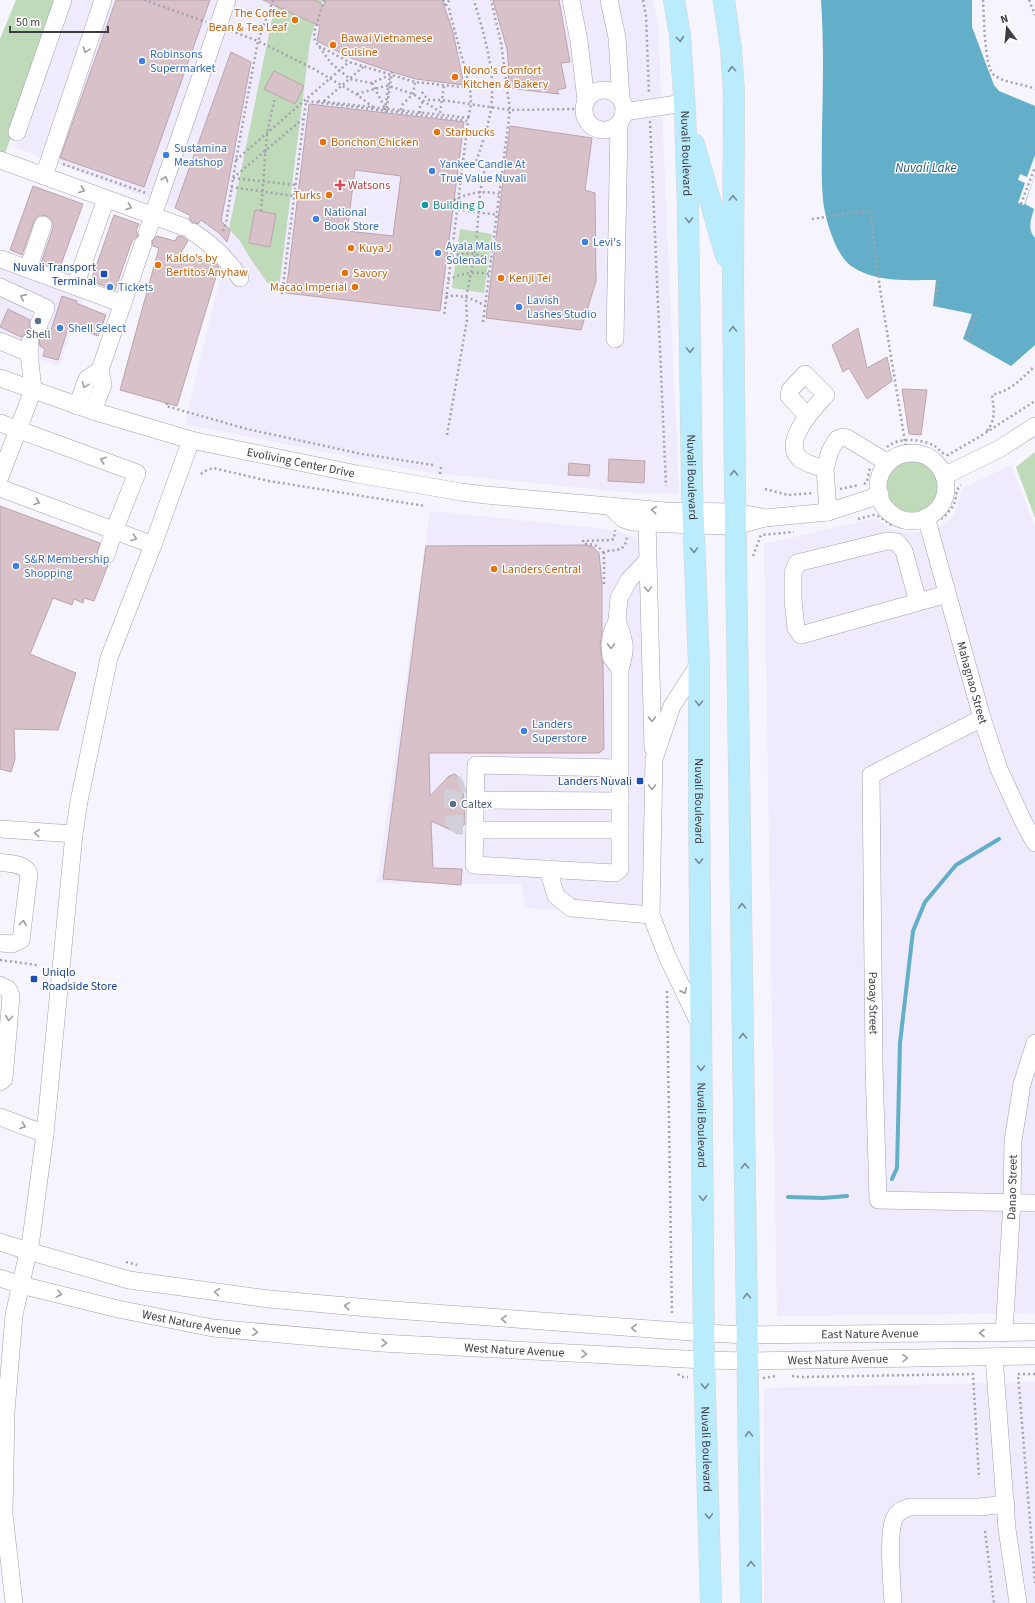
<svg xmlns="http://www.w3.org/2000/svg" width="1035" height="1603" font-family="'Source Sans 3',sans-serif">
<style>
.built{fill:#efebfd}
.green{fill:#bfdab9}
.water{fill:#63afca}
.pier{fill:#f6f4fd}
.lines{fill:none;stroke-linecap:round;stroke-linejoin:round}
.stream{stroke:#63afca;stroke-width:4}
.building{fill:#d9c1ca;stroke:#bba4ad;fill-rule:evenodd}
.minor-tunnel{stroke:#d1cfd8;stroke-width:17;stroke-dasharray:17 8;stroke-linecap:butt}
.minor-casing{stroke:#a49fb3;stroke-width:18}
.major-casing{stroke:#d4d4d6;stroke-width:22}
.path{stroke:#a4a2ab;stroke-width:2.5;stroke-dasharray:2 3;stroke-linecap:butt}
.minor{stroke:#fff;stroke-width:17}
.major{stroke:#bbecfd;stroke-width:21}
.path-bridge{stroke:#a4a2ab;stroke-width:2.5;stroke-dasharray:2 3;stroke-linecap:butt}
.oneway{stroke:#768b97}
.oneway2{stroke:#9e9da1}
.food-dot{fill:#e8710a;stroke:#fff;stroke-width:1.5}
.shop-dot{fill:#3f7fe0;stroke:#fff;stroke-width:1.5}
.health-dot{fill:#e0444e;stroke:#fff;stroke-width:1.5}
.culture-dot{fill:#0f9aa8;stroke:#fff;stroke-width:1.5}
.transit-dot{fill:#1a4fb4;stroke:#fff;stroke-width:1.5}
.service-dot{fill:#5c6f8a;stroke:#fff;stroke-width:1.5}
.labels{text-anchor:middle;stroke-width:3;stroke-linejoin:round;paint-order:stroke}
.food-label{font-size:12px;fill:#c56008;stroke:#fff;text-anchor:start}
.shop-label{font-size:12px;fill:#366cbe;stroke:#fff;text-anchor:start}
.street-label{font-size:12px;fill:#3d3b43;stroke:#fff}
.health-label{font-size:12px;fill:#be3a42;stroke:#fff;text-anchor:start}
.culture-label{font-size:12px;fill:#0d838f;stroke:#fff;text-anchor:start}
.transit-label{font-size:12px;fill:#164399;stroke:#fff;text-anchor:end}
.service-label{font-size:12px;fill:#4e5e75;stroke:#fff}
.water-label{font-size:13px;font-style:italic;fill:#225e72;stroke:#fff}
</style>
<rect width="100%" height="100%" fill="#f6f4fd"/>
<path class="built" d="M69,0H653L658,24L679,494L633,493L426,472L185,424L223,265L191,241L200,221L174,208L14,147Z
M0,268L84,298L59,366L0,344Z
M1011,465L1035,527V1313L777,1316L764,544L876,518L888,528L904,532H926L937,528L954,516L963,488Z
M430,511L606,529L651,541L648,917L525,908L521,884L377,883Z
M1035,1382V1603H764V1388Z"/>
<path class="green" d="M16,0H63L2,161L0,160V39Z
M276,0H322L310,41L279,288L271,286L266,281L250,258L240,241L229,229Z
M460,229L492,234L484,293L452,288Z
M1035,452V518L1016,467Z
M886 486a26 26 0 1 1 52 0a26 26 0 1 1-52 0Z"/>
<path class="water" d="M821,0H972V27L994,85L999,91L1035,106V175L1025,204L1034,209C1031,219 1027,229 1035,238V345L1011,366L963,339L972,314L933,306L936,280C907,280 876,283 851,266C835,254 825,219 823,200C821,177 822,154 822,130C823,87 824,43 821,0Z"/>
<path class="pier" d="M1035,155V175L1024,205L1018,203L1025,183L1018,180L1020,174L1027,177Z"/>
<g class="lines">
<path class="stream" d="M892,1179L897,1168L900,1043L913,931L925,902L956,865L999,839
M788,1197L823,1198L847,1196"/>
</g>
<path class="building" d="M116,0H210L144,187L60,158Z
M263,0H314L324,5L326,0H442L453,32L464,85L416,79L392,72L351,58L317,41L320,26Z
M493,0H559L570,62L561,63L566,88L557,90L559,94L508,88L509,72L507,49Z
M231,52L251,62L221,221L230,230L227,242L219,233L201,220L198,224L192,222L189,218L191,216L175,208Z
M274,71L304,86L295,104L264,89Z
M309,104L464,122L440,311L286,293ZM355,170L401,176L393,236L347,231Z
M510,126L592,138L585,190L595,193L596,281L581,330L486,318Z
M33,186L83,204L59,270L41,263L53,228V223L51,219L47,216L41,215L37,217L34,221L22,255L10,250Z
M255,210L276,214L270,247L249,243Z
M114,215L139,224L136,230L138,236L132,241L115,290L91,281Z
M157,236L175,241L178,236L184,237L188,241L180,254L216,264L219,267L177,406L120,390L159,248L153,246L152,241Z
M62,296L77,301L76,303L106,315L98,336L69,325L58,360L43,356L45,349L40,346L39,338L35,334L31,332L26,333L21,337L0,327L8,309L30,320L29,325L31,330L35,333L40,334L48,328L51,330Z
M858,328L867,368L887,357L892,381L867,399L849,368L843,372L832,345Z
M902,389L927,390L921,435L909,434Z
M609,459L645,461L644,483L608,481Z
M569,463L590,465L589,476L568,475Z
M0,506L100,543L96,557L99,562L102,564L108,565L94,601L84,598L83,603L74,599L72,605L53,598L30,654L76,673L58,730L14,729L15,759L11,772L0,769Z
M587,545L593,547L599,553L602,584V630L600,646L603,663L604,749L599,753H429L430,796L449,776L455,774L463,782L465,824L463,826L457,830H451L431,821L433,868L462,869L461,885L383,879L426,546Z"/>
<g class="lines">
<path class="minor-tunnel" d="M463,826H459L454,821L452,796L454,788L464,784"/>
<g class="minor-casing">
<g id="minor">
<path d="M571,0L579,41L586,100"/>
<path d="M609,0L617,37L621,99"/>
<circle cx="604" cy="110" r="20"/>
<path d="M624,112L684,103"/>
<path d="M17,132L63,0"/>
<path d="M0,160L184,227"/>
<path d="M44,176L103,0"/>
<path d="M193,232C214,246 226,258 240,278"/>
<path d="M147,233L227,0"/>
<path d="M1,259L123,304"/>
<path d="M28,269L43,225"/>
<path d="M75,286L106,199"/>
<path d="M0,287L46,308L39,324"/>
<path d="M615,339L619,124"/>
<path d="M0,341L29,353"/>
<path id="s1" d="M0,378L93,411L191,440L357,474L461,492L486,495L665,511L736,512L765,518"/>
<path d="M77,406L87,379L100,370"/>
<path d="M93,411L103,385L100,370L143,244"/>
<path d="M807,416L789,396L790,390L805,374L826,395C815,407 782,440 799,458C805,464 817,466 825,469"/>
<path d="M0,423L137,473L114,531L106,555"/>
<circle cx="912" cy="487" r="34"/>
<path d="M944,476L999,449L1035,426"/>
<path d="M0,477L33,390L29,353L30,342"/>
<path d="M0,488L153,545"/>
<path d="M610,506L623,519L632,522L693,525L736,526L765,518L828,512L880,495"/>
<path d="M828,512L825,469L830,451L837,439L843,437L847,438L888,463"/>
<path id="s2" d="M926,517L982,718L999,769L1023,821L1035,843"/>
<path d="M647,522L653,748"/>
<path d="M918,602L904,551L897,542L887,541L797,563L793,573V600L796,628L801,635L947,594"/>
<path d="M617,621C625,642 627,647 620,669V869L615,873L474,865L476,765L620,768"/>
<path d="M699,664L672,706L654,759L651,915L667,956L700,1025"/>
<path d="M620,669L611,657L610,645L612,632L617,621L619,598L629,580L647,561"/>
<path id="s3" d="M982,718L871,775L874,1065L878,1200L1035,1203"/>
<path d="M475,800L620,801"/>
<path d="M0,829L74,834"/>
<path d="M475,830H620"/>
<path d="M0,862C10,864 25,863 29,874L21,940L12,944L0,943"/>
<path d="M548,869L556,896L571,908L651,915"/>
<path d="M0,985L8,989L11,996L4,1079L0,1082"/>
<path d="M0,1117L45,1134"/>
<path id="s4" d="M0,1242L28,1251L129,1280L269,1299L380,1309L705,1333L748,1335L1035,1332"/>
<path id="s5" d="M0,1278L21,1285L118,1309L213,1328L381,1343L704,1360L748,1361L1035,1356"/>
<path id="s6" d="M1004,1333L1012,1202L1013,1141L1022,1084L1035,1043"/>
<path d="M994,1357L1007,1529L1018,1603"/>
<path d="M14,1603L4,1514L6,1411L14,1315L31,1239L45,1134L74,834L79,801L109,658L153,545L191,440"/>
<path d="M893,1603C892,1585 887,1531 895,1517C898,1511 904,1509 910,1507H980L1006,1504"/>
</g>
</g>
<g class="major-casing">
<g id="major">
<path id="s7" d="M674,0L680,35L685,111L688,212L692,487L699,664V798L704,1360L711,1603"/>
<path d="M724,0L731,49L734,93L733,279L735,488L751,1603"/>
<path d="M694,144L726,256"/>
</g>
</g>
<path class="path" d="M144,0L206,22
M324,0L314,33L315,41L331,63L350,79L372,83L390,75
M443,0L449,9L470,88L471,104L468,120
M643,0L646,16L649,94
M983,0C984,14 984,67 994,75C1006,84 1022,83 1035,89
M1029,0L1035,15
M231,31L258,41L314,69L356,94L373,107
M319,46L349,62L415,82L470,88
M372,83L385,108
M422,92L428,100H442L510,110L575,109
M357,94L385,86H389L413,94L440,112
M318,101L469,118
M324,101L363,67
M385,110L390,75
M401,110L403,104L413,94L415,82
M420,113V106L424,100
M440,113L444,86
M650,121L666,486
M236,160L349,62
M63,164L146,193
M233,178L304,118
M233,178L295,185
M231,187L294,196
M454,200C468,193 483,190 499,194
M1021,204L1035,167
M261,211L267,133L275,97
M812,219L870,210L880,289L907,454
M223,231L226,223L236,160L258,41L273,0
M452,257C464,251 479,253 491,260
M448,280C462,273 474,271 489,274
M282,294L306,101L468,121L444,316
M446,297C458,293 474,299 485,306
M936,306L939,277
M483,322L510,110L501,43L491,0
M967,340L978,312
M167,403L166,406L247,429L362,454L433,465
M987,431C996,419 994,409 992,395C1012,390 1021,379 1035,366
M447,435L467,320L466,298L476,247L480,192L485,168L475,165C481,147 488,128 491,109C496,71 484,35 474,0
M887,447C899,437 919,439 933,445C939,448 941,454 948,455L979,437L1035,401
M201,474L207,470L213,468L269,481L425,506
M440,474L441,467
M864,484L867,482L870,467
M765,489L788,495L814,493
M840,489L859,485
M858,519L874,515L878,516L893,526
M941,519C946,515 951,510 954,504C957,497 955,490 961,485
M604,553C598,545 593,544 584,544L583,541L611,540L614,539L615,530
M753,556L761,535L794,532
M604,584V553L606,551C620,550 626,550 627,535
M0,960L37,965
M667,991L672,1316
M126,1262L137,1265
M678,1374L682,1377H688
M1035,1374H1018L1035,1583
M792,1376L800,1377L973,1374L979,1478
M763,1378L776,1376
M985,1531L994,1603"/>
<use href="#minor" class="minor"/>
<use href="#major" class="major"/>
<path class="path-bridge" d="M444,5L450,0
M386,113L392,72
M453,209L499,215"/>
</g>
<defs><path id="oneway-chevron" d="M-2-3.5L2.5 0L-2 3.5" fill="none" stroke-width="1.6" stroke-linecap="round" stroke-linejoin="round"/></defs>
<g class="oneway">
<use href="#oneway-chevron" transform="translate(680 39) rotate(85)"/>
<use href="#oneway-chevron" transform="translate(732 69) rotate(-94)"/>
<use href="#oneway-chevron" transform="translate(733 198) rotate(-90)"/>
<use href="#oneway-chevron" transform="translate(689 220) rotate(89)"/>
<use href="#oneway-chevron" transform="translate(733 329) rotate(-91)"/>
<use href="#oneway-chevron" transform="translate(690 350) rotate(89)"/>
<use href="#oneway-chevron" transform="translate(734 473) rotate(-91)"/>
<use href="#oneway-chevron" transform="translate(694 550) rotate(88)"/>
<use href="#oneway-chevron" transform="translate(699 703) rotate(90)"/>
<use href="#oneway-chevron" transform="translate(699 861) rotate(89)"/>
<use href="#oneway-chevron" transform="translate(742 906) rotate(-91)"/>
<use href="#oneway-chevron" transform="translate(743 1036) rotate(-91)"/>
<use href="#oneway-chevron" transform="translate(701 1068) rotate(89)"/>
<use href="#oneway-chevron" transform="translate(745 1166) rotate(-91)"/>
<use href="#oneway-chevron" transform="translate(703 1198) rotate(89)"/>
<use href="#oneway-chevron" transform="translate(747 1296) rotate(-91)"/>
<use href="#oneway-chevron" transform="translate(705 1386) rotate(88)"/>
<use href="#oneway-chevron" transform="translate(749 1434) rotate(-91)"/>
<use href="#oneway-chevron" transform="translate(709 1516) rotate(88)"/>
<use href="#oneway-chevron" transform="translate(751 1564) rotate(-91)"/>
</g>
<g class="oneway2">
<use href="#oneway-chevron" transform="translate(86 50) rotate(108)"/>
<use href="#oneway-chevron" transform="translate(165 179) rotate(-71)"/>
<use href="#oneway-chevron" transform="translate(82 190) rotate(20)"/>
<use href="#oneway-chevron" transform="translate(129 207) rotate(20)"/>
<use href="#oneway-chevron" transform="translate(23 297) rotate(-156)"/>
<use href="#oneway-chevron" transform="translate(85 385) rotate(111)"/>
<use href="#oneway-chevron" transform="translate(103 460) rotate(-161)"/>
<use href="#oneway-chevron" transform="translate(37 502) rotate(20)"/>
<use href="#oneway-chevron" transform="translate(654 510) rotate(-175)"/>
<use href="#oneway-chevron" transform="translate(134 538) rotate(21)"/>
<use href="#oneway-chevron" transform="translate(648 589) rotate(88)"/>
<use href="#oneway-chevron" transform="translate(611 646) rotate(91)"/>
<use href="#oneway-chevron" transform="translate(652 719) rotate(88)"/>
<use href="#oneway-chevron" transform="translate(652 787) rotate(91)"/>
<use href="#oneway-chevron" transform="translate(37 833) rotate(-175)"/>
<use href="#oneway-chevron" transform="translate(23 923) rotate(-83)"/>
<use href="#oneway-chevron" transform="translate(684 991) rotate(65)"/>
<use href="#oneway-chevron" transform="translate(9 1018) rotate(95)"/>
<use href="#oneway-chevron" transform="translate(23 1126) rotate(20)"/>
<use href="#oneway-chevron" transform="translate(217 1292) rotate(-172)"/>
<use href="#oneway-chevron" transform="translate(59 1294) rotate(14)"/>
<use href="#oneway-chevron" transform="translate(347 1306) rotate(-175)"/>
<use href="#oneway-chevron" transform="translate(504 1319) rotate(-176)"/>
<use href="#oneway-chevron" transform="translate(634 1328) rotate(-176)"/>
<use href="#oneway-chevron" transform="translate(255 1332) rotate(5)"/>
<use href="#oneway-chevron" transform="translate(982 1333) rotate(180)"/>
<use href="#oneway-chevron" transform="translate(384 1343) rotate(4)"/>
<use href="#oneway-chevron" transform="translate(584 1354) rotate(3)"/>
<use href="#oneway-chevron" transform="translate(905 1358) rotate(-1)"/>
</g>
<g class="food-dot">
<circle cx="295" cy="20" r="4"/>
<circle cx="333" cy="45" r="4"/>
<circle cx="455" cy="77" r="4"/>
<circle cx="437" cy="132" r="4"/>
<circle cx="323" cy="142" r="4"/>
<circle cx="329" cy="195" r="4"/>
<circle cx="351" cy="248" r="4"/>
<circle cx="158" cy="265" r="4"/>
<circle cx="345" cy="273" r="4"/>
<circle cx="501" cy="278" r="4"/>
<circle cx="355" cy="287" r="4"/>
<circle cx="494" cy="569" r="4"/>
</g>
<g class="shop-dot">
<circle cx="142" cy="61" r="4"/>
<circle cx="166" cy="155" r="4"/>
<circle cx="432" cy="171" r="4"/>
<circle cx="316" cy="219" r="4"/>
<circle cx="585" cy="242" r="4"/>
<circle cx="438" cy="253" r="4"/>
<circle cx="110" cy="287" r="4"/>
<circle cx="519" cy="307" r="4"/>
<circle cx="60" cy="328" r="4"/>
<circle cx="16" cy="566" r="4"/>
<circle cx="524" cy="731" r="4"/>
</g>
<path class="health-dot" d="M338 179h4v4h4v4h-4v4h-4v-4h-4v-4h4z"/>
<circle class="culture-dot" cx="425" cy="205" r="4"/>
<g class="transit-dot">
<rect x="100" y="270" width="8" height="8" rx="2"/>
<rect x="636" y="777" width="8" height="8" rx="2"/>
<rect x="30" y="975" width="8" height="8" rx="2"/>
</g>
<g class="service-dot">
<circle cx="38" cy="321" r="4"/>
<circle cx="453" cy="804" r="4"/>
</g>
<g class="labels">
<g class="food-label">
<text x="287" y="17" text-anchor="end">The Coffee<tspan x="287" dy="14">Bean &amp; Tea Leaf</tspan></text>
<text x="341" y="42">Bawai Vietnamese<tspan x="341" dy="14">Cuisine</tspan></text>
<text x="463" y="74">Nono's Comfort<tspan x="463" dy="14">Kitchen &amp; Bakery</tspan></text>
<text x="445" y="136">Starbucks</text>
<text x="331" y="146">Bonchon Chicken</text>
<text x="321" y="199" text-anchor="end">Turks</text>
<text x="359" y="252">Kuya J</text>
<text x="166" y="262">Kaldo's by<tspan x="166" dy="14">Bertitos Anyhaw</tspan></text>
<text x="353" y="277">Savory</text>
<text x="509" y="282">Kenji Tei</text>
<text x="347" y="291" text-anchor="end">Macao Imperial</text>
<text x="502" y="573">Landers Central</text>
</g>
<g class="shop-label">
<text x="150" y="58">Robinsons<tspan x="150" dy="14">Supermarket</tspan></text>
<text x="174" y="152">Sustamina<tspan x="174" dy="14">Meatshop</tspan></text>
<text x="440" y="168">Yankee Candle At<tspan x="440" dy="14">True Value Nuvali</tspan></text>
<text x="324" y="216">National<tspan x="324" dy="14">Book Store</tspan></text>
<text x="593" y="246">Levi's</text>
<text x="446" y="250">Ayala Malls<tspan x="446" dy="14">Solenad</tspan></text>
<text x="118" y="291">Tickets</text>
<text x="527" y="304">Lavish<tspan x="527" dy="14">Lashes Studio</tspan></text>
<text x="68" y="332">Shell Select</text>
<text x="24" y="563">S&amp;R Membership<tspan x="24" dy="14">Shopping</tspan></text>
<text x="532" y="728">Landers<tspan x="532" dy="14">Superstore</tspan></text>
</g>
<g class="street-label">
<text dy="4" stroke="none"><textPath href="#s7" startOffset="154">Nuvali Boulevard</textPath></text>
<text dy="4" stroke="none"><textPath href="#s1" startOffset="313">Evoliving Center Drive</textPath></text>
<text dy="4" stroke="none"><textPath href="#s7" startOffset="478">Nuvali Boulevard</textPath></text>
<text dy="4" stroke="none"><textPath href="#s2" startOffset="172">Mahagnao Street</textPath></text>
<text dy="4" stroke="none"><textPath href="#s7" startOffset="802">Nuvali Boulevard</textPath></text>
<text dy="4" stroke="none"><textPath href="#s3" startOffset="353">Paoay Street</textPath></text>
<text dy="4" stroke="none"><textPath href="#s7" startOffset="1126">Nuvali Boulevard</textPath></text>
<text dy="4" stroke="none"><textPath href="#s6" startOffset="146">Danao Street</textPath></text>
<text dy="4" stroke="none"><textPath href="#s5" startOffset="197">West Nature Avenue</textPath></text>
<text dy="4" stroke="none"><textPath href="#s4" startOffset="878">East Nature Avenue</textPath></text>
<text dy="4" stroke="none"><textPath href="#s5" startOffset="521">West Nature Avenue</textPath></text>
<text dy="4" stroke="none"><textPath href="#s5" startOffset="845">West Nature Avenue</textPath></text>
<text dy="4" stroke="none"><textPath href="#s7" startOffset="1450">Nuvali Boulevard</textPath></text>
</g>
<g class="health-label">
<text x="348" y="189">Watsons</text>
</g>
<g class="culture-label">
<text x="433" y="209">Building D</text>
</g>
<g class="transit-label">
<text x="96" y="271">Nuvali Transport<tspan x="96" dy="14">Terminal</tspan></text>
<text x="632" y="785">Landers Nuvali</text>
<text x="42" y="976" text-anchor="start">Uniqlo<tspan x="42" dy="14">Roadside Store</tspan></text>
</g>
<g class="service-label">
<text x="38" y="338">Shell</text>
<text x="461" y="808" text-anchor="start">Caltex</text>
</g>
<g class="water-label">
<text x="926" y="172">Nuvali Lake</text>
</g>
</g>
<g transform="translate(1007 28) rotate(344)" stroke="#ffffff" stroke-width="3" paint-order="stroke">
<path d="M0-3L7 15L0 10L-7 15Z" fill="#3d3b43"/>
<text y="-6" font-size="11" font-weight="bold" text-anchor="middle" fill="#3d3b43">N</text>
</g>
<path d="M10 26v6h98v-6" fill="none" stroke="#3d3b43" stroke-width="2"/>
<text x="16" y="26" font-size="12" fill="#3d3b43" stroke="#ffffff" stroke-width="3" paint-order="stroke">50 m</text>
</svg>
